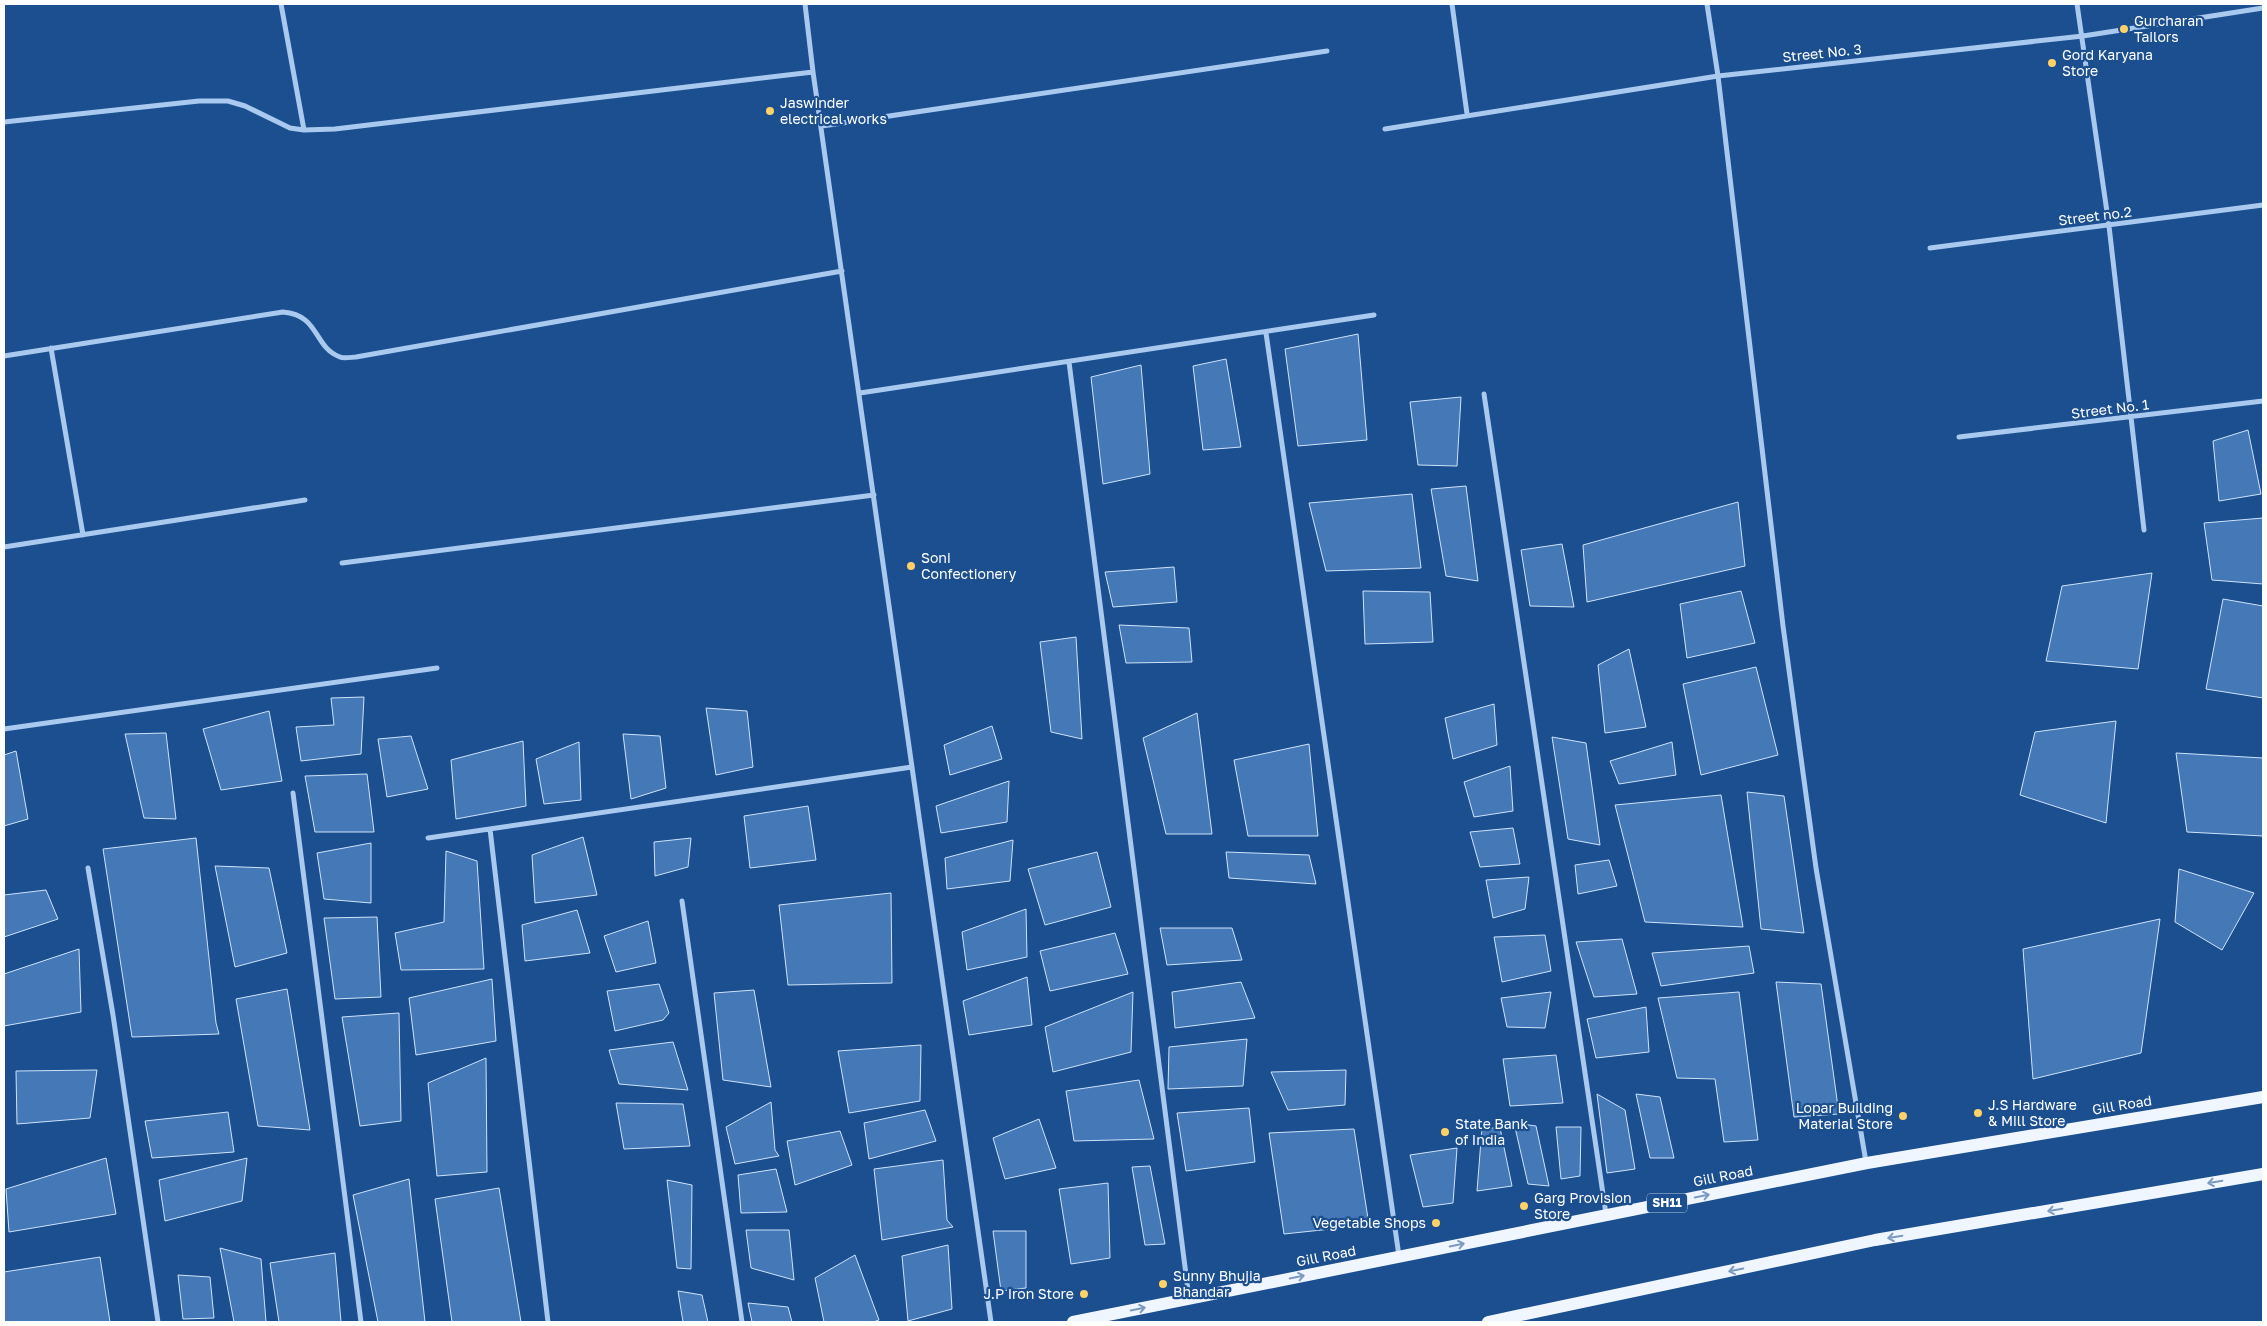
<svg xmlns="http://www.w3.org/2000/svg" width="2267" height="1326" font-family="'Golos Text',sans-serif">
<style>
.building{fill:#4478b7;stroke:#cfe3fa}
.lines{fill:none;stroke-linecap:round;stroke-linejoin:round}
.street{stroke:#a9c9ee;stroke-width:5}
.primary{stroke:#f0f6ff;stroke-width:12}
.oneway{stroke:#7b9ac1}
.poi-dot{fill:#ffd166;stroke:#1b4f8f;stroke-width:2}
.labels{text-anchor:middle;stroke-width:4.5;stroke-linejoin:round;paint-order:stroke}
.shield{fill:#1b4f8f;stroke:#bbcadd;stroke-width:1}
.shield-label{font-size:12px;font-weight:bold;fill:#fff}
.poi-label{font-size:14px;fill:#fff;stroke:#1b4f8f;text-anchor:start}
.street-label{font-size:14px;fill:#fff;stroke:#1b4f8f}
</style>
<rect width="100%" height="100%" fill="#1b4f8f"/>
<path class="building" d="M1358,334L1367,440L1298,446L1285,349Z
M1226,359L1241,447L1203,450L1193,366Z
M1141,365L1150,474L1103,484L1091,377Z
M1461,397L1457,466L1418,465L1410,402Z
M2248,430L2261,494L2219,501L2213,441Z
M1466,486L1478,581L1446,576L1431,489Z
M1412,494L1421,568L1326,571L1309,503Z
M1738,502L1745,566L1587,602L1583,545Z
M2263,518V584L2212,580L2204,523Z
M1562,544L1574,607L1530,606L1521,550Z
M1174,567L1177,602L1113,607L1105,572Z
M2152,573L2138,669L2046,661L2062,586Z
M1363,591L1430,592L1433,642L1365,644Z
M1741,591L1755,643L1687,658L1680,604Z
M2223,599L2263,606V698L2206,689Z
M1119,625L1189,628L1192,662L1126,663Z
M1076,637L1082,739L1051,732L1040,642Z
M1629,649L1646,727L1605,733L1598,665Z
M1756,667L1778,755L1701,775L1683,684Z
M364,697L361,754L301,761L296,727L334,725L331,698Z
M1494,704L1497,745L1453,759L1445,718Z
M706,708L747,711L753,767L716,775Z
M269,711L282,781L221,790L203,729Z
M1197,713L1212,834H1166L1143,738Z
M2116,721L2106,823L2020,795L2035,732Z
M992,726L1002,759L950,775L944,745Z
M166,733L176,819L144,818L125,734Z
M623,734L660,736L666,788L631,799Z
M411,736L428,789L387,797L378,739Z
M1552,737L1586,743L1600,845L1568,839Z
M523,741L526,806L456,819L451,760Z
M579,742L581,800L544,804L536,759Z
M1672,742L1676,775L1619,784L1610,761Z
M1309,744L1318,836H1248L1234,760Z
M16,751L28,819L4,826V755Z
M2176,753L2263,758V836L2187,832Z
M1510,766L1513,811L1474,817L1464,782Z
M367,774L374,832H315L305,776Z
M1009,781L1007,822L941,833L936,806Z
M1747,792L1784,796L1804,933L1761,929Z
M1721,795L1743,927L1645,922L1615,805Z
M808,806L816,860L750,868L744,816Z
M1513,828L1520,864L1480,867L1470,832Z
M583,837L597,895L535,903L532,855Z
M196,838L216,1023L219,1034L132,1037L103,849Z
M691,838L688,867L655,876L654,842Z
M1013,840L1010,881L947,889L945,858Z
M371,843V903L324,899L317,853Z
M446,851L477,861L484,969L401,970L395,933L444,922Z
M1097,852L1111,907L1045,925L1028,869Z
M1226,852L1309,855L1316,884L1229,878Z
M1609,860L1617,886L1578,894L1575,865Z
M215,866L269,868L287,953L235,967Z
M2179,869L2254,893L2222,950L2175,922Z
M1529,877L1525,909L1493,918L1486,880Z
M46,890L58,919L4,937V895Z
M891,893L892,983L788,985L779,905Z
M1026,909L1027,957L967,970L962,932Z
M577,910L590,953L525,961L522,925Z
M377,917L381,997L335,999L324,918Z
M2160,919L2141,1053L2033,1079L2023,949Z
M648,921L656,963L616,972L604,936Z
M1160,928H1232L1242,960L1167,965Z
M1115,933L1128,974L1050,991L1040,951Z
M1545,935L1551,971L1502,982L1494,937Z
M1622,939L1637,994L1594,997L1576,942Z
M1749,946L1754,973L1661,986L1652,953Z
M79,949L81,1012L4,1026V974Z
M1027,977L1032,1025L969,1035L963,1001Z
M492,979L496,1041L416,1055L409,998Z
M1241,982L1255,1018L1175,1028L1172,992Z
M1776,982L1821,984L1839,1114L1794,1117Z
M659,984L669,1013L663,1020L615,1031L607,991Z
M287,989L310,1130L258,1126L236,999Z
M754,990L771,1087L723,1080L714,993Z
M1133,992L1131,1052L1053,1072L1045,1027Z
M1551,992L1545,1028L1507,1027L1501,998Z
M1739,992L1758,1140L1724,1142L1715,1079L1677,1078L1658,998Z
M1646,1007L1649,1052L1596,1058L1587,1019Z
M399,1013L401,1121L360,1126L342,1017Z
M1247,1039L1243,1086L1168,1089L1169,1047Z
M673,1042L688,1090L619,1084L609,1050Z
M921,1045L920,1101L849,1113L838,1051Z
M1556,1055L1563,1103L1510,1106L1503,1059Z
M486,1058L487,1172L437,1176L428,1083Z
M97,1070L90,1118L17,1124L16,1071Z
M1346,1070L1345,1105L1288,1110L1271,1072Z
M1139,1080L1154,1139L1074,1141L1066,1091Z
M1597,1094L1625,1110L1635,1169L1607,1173Z
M1636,1094L1660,1097L1674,1158H1650Z
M771,1102L775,1150L779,1156L735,1164L726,1127Z
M616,1103L683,1104L690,1146L624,1149Z
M1249,1108L1255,1162L1186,1171L1177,1113Z
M925,1110L936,1141L869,1159L864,1123Z
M228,1112L234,1152L152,1158L145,1121Z
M1039,1119L1056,1168L1005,1179L993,1138Z
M1514,1123L1536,1126L1549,1186L1528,1184Z
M1556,1127H1581L1580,1176L1561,1179Z
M1482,1128H1500L1512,1186L1477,1191Z
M1354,1129L1369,1225L1284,1234L1269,1133Z
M840,1131L852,1165L795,1185L787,1141Z
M1457,1148L1453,1203L1423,1207L1410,1155Z
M106,1158L116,1214L9,1232L6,1189Z
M247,1158L242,1201L165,1221L159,1180Z
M943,1160L947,1220L953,1227L882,1240L874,1169Z
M1150,1166L1165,1244L1145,1245L1132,1167Z
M776,1169L787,1212L741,1213L738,1175Z
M409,1179L425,1322H378L353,1195Z
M667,1180L692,1185L691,1269L677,1268Z
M1108,1183L1110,1258L1071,1264L1059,1189Z
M499,1188L521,1322H452L435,1199Z
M746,1230H789L794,1280L751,1268Z
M993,1231H1026V1288L1001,1291Z
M948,1245L952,1309L908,1321L902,1256Z
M220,1248L261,1259L266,1322H234Z
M335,1253L341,1322H279L270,1263Z
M855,1255L879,1320L873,1322H824L815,1278Z
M100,1257L110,1322H4V1272Z
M178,1275L210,1277L214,1318L183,1319Z
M678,1291L702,1295L708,1322H683Z
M748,1303L788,1307L792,1322H752Z"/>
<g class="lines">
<path class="street" d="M281,4L304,130
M805,4L813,72
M1452,4L1467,114
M1707,4L1718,76L1783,626L1816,868L1866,1162
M2077,4L2109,226L2144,530
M4,122L199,101H228L245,106L290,128L304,130L335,129L813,72L991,1322
M822,126L1327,51
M1385,129L1718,76L2083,36L2263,8
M1930,248L2263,205
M1266,333L1399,1256
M51,348L83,535
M4,356L283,312C320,315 313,347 340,357C344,359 352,357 356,357L842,271
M1069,362L1189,1298
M860,393L1374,315
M1484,394L1606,1214
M1959,437L2263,401
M4,547L305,500
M342,563L874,495
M4,729L437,668
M293,793L361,1322
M490,829L548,1322
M428,838L912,767
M88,868L113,1015L158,1322
M682,901L742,1322"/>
<path class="primary" d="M1073,1322L1867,1163L2263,1097
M1488,1322L1875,1240L2263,1174"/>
</g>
<defs><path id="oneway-shaft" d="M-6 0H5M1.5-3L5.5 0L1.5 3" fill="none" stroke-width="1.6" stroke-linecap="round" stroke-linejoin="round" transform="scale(1.25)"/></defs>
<g class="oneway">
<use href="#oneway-shaft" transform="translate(2215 1182) rotate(170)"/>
<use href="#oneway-shaft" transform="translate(1702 1196) rotate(-11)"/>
<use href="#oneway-shaft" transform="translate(2055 1210) rotate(170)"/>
<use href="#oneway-shaft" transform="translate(1895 1237) rotate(170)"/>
<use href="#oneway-shaft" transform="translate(1457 1245) rotate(-11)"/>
<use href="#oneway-shaft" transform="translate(1736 1270) rotate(168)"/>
<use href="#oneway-shaft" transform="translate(1297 1277) rotate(-11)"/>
<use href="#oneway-shaft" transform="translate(1138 1309) rotate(-11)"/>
</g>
<g class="poi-dot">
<circle cx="2124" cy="29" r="5"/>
<circle cx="2052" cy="63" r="5"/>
<circle cx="770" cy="111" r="5"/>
<circle cx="911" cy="566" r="5"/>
<circle cx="1978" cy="1113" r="5"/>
<circle cx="1903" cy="1116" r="5"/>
<circle cx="1445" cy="1132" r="5"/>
<circle cx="1524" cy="1206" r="5"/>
<circle cx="1436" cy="1223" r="5"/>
<circle cx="1163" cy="1284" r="5"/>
<circle cx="1084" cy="1294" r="5"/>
</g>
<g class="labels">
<rect class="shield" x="1647" y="1193.5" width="40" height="19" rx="4"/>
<g class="shield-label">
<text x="1667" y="1207">SH11</text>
</g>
<g class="poi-label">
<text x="2134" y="26">Gurcharan<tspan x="2134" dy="16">Tailors</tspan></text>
<text x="2062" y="60">Gord Karyana<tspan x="2062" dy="16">Store</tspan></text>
<text x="780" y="108">Jaswinder<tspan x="780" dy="16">electrical works</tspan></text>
<text x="921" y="563">Soni<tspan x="921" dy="16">Confectionery</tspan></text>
<text x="1988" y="1110">J.S Hardware<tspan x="1988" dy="16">&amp; Mill Store</tspan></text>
<text x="1893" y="1113" text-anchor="end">Lopar Building<tspan x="1893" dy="16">Material Store</tspan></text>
<text x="1455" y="1129">State Bank<tspan x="1455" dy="16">of India</tspan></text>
<text x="1534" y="1203">Garg Provision<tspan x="1534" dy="16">Store</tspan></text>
<text x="1426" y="1228" text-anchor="end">Vegetable Shops</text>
<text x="1173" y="1281">Sunny Bhujia<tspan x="1173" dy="16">Bhandar</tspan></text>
<text x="1074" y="1299" text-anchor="end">J.P Iron Store</text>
</g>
<g class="street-label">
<text transform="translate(1822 53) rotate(-6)" y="5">Street No. 3</text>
<text transform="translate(2095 216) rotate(-7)" y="5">Street no.2</text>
<text transform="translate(2110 409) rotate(-7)" y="5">Street No. 1</text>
<text transform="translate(2122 1105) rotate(-9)" y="5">Gill Road</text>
<text transform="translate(1723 1176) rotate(-11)" y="5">Gill Road</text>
<text transform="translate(1326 1256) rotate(-11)" y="5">Gill Road</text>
</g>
</g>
<rect width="2267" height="1326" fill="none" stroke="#ffffff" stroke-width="10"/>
</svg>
